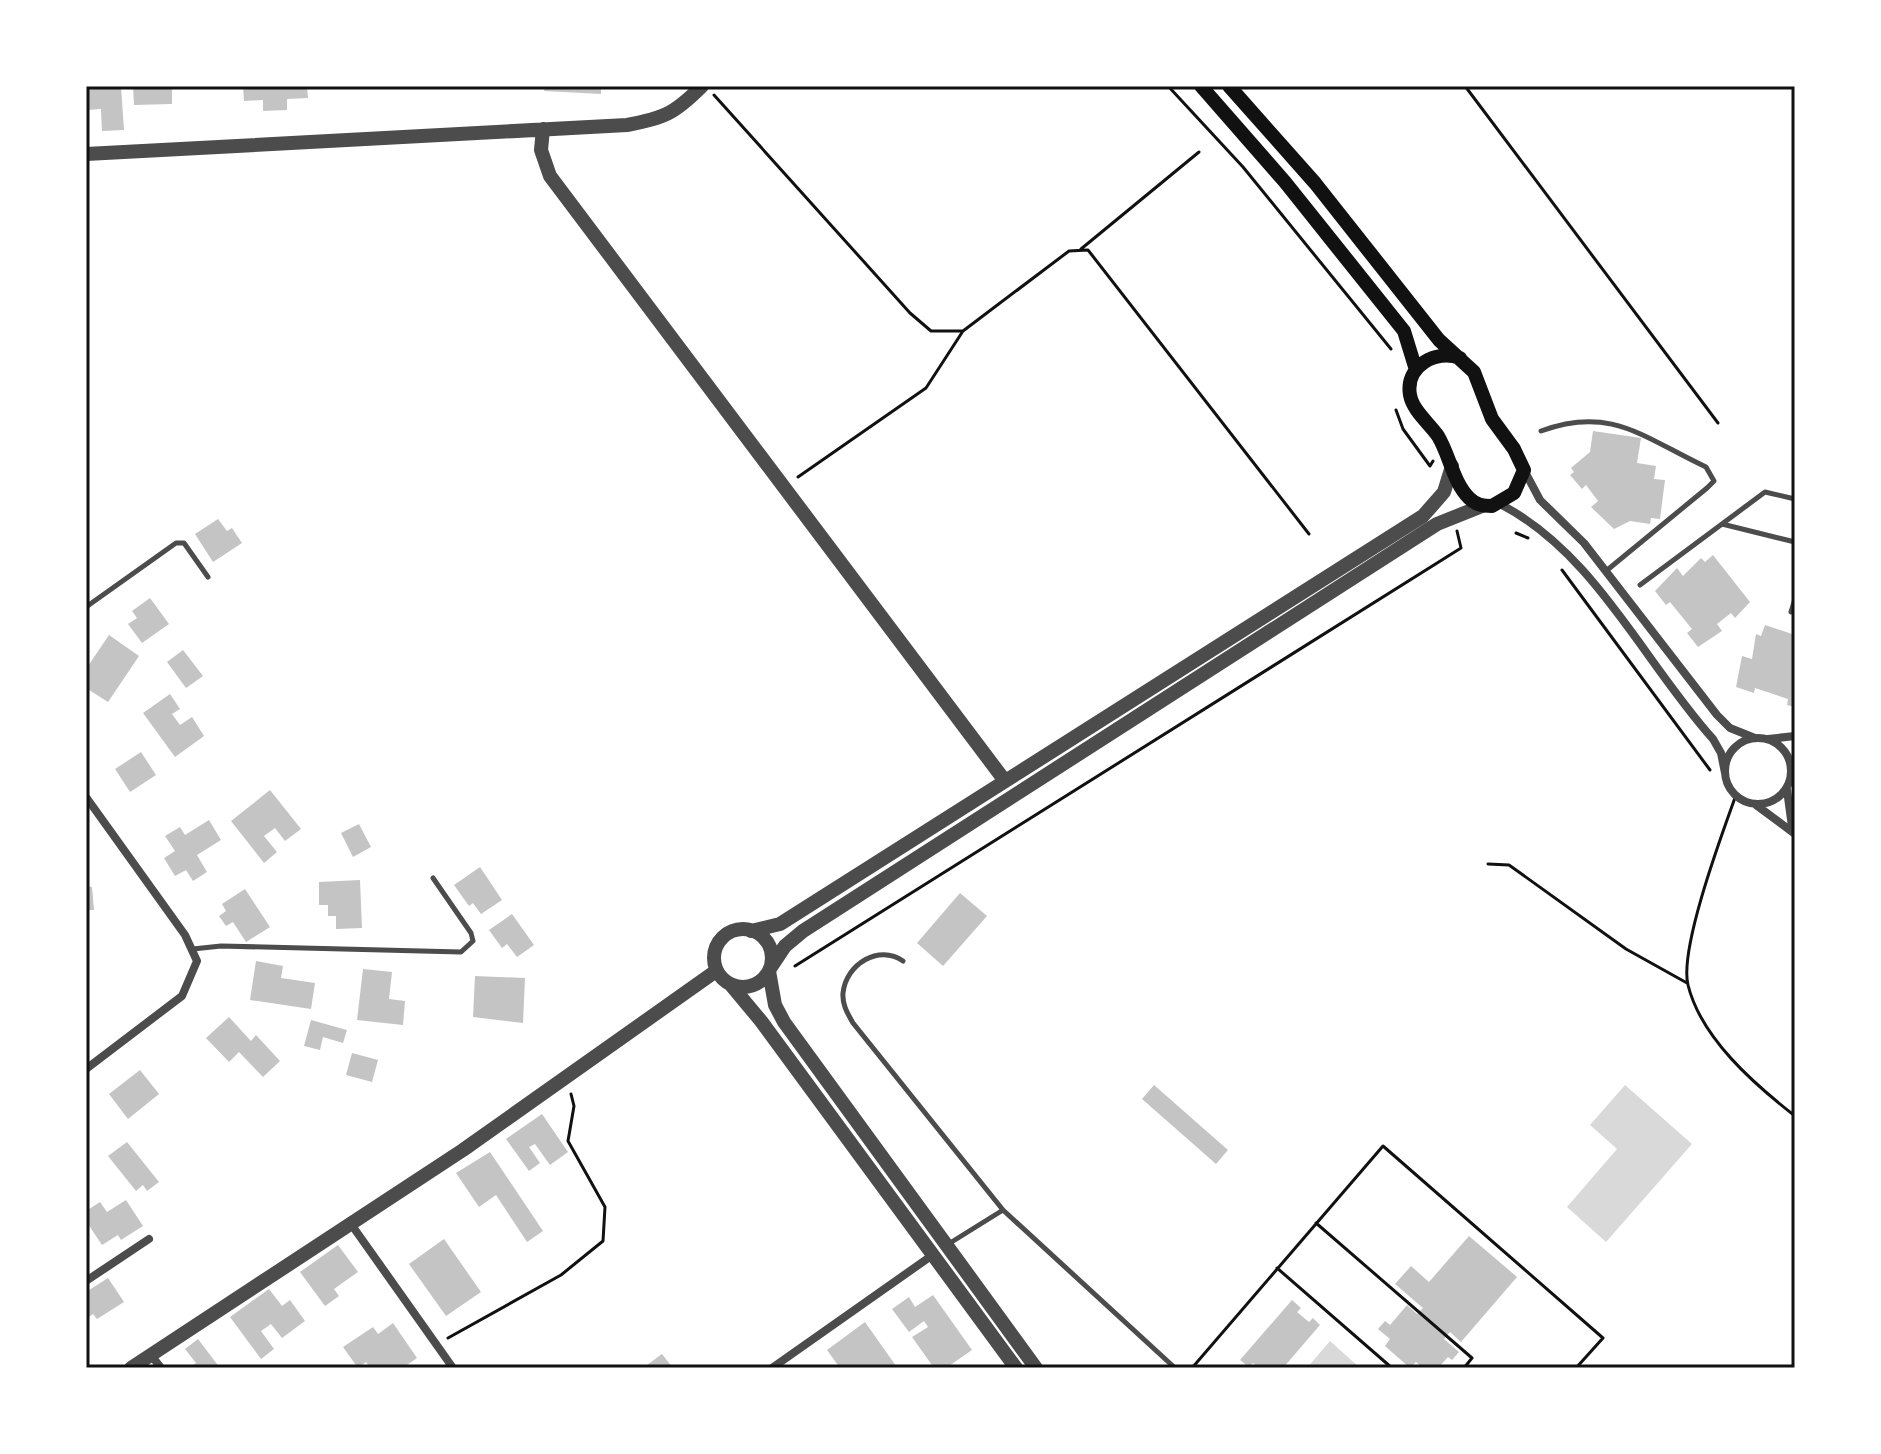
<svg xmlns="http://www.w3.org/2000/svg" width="1881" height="1454" font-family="'DejaVu Sans',sans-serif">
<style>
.water{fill:#d9d9d9}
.building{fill:#c4c4c4}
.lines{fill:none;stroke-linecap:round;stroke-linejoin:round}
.path{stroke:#111;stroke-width:3}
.service{stroke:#4c4c4c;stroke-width:5}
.minor{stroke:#4c4c4c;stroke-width:8}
.tertiary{stroke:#4c4c4c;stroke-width:14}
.secondary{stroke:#111;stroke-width:14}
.neatline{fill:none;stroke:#111;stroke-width:3}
</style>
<rect width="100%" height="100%" fill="#fff"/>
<path class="water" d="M1625,1085L1692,1144L1606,1242L1567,1207L1617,1149L1590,1125Z
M1330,1341L1360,1368H1307Z"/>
<path class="building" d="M86,86H121L124,130L102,131L101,109L86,110Z
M133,86H172V104L134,105Z
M243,86H307L308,98L287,99V110L263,111V100L244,101Z
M545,86H601V94L544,91Z
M1593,431L1641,438L1637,463L1656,466L1654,479L1665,480L1660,519L1651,518L1650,524L1630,521L1614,529L1591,507L1598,501L1586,485L1582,489L1570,475L1574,472L1571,468L1590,452Z
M218,519L227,531L232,528L242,543L213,562L195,534Z
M1713,555L1750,602L1735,618L1731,613L1717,624L1722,631L1698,647L1687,633L1692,629L1670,602L1666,605L1655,591L1677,568L1683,576L1701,558L1705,562Z
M150,598L169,624L142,643L128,624L137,618L132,611Z
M1765,625L1795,635V707L1787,705L1788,699L1755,688L1754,693L1736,687L1742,656L1752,659L1756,634L1761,636Z
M109,635L139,656L108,702L86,688V669Z
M183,650L203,676L186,688L167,662Z
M170,694L180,709L172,714L180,725L192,717L204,736L175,757L143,713Z
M141,752L156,775L130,792L115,769Z
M270,790L301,829L285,841L275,828L264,836L277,852L264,863L231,821Z
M209,820L221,840L197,855L207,872L193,881L186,870L175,876L164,858L175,851L165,836L180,827L185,835Z
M359,824L371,847L353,857L341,833Z
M480,867L502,900L481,914L473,903L469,906L454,885Z
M360,880L362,928L336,929V916H328V905H319V882Z
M86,886L92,887L94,910H86Z
M245,889L270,927L246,942L233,922L226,926L219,916L226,911L222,904Z
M960,893L987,916L943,966L917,943Z
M512,914L534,945L517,957L507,944L502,948L489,930Z
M256,961L283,966L281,978L315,983L311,1009L250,1000Z
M363,969L392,972L389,999L405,1001L403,1025L357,1020Z
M475,976L525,978L523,1023L473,1017Z
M229,1017L251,1041L256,1035L280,1061L263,1077L239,1052L229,1062L206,1038Z
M311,1020L347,1030L343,1043L323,1037L320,1050L304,1046Z
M352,1053L378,1060L372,1082L346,1075Z
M140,1070L159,1094L128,1119L109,1094Z
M1154,1085L1228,1150L1216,1164L1142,1099Z
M542,1114L568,1152L550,1165L535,1144L529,1147L540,1163L529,1171L506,1139Z
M127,1142L159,1182L147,1191L143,1185L136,1191L108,1156Z
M490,1152L543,1231L527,1242L496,1195L479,1207L456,1173Z
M126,1200L143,1226L121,1240L118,1235L102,1245L86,1221V1211L100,1202L107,1212Z
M1469,1236L1517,1277L1461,1342L1450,1332L1444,1339L1459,1352L1452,1360L1448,1357L1438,1368H1423L1416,1362L1410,1368L1385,1346L1390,1339L1378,1329L1385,1321L1390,1325L1407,1305L1417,1314L1423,1308L1395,1284L1411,1266L1429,1282Z
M444,1239L481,1292L446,1316L409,1264Z
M338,1245L358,1272L334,1289L339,1296L325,1306L300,1272Z
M108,1278L124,1302L97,1319L93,1314L86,1319V1292Z
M269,1289L282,1306L290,1300L305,1321L282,1338L271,1324L261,1331L274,1349L261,1359L230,1317Z
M933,1295L972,1350L946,1368H934L912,1337L928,1327L924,1321L909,1332L892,1309L909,1297L915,1307Z
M1292,1300L1301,1308L1297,1312L1309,1322L1313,1318L1320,1325L1283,1368H1259L1253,1363L1249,1367L1240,1360Z
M865,1322L896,1366L893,1368H840L827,1350Z
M393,1323L417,1358L407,1365L409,1368H370L366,1362L358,1368L343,1347L373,1327L378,1334Z
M198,1339L220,1368H189L196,1363L185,1349Z
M662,1354L673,1368L647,1365Z"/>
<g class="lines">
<path class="path" d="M1168,86L1243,167L1391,349
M1465,86L1718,423
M714,95L910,313L931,331H963L1069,251L1088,250L1309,534
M1081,249L1199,152
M1396,410L1403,429L1430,466L1433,461
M798,477L926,388L963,331
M1516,533L1528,538
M1562,570L1710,770
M1736,795C1722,834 1679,949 1688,985C1701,1038 1754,1084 1795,1116
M1488,864L1509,865L1626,949L1687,983
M795,966L1461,548L1457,531
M1316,1223L1472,1358L1464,1368
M1277,1268L1392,1368
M448,1338L561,1275L603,1241L605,1207L568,1141L574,1106L571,1094
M1192,1368L1383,1146L1603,1338L1576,1368"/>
<path class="service" d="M1541,431C1611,405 1644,438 1706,467L1714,481L1707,488L1606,571
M1722,524L1795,542
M1640,585L1765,492L1795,499
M86,607L176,543H184L208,577
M1791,612L1795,599
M193,949L221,946L461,952L473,941L471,933L433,878
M903,961C879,944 846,964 843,993C842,1005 848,1014 853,1023L1003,1210L1175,1368
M950,1243L1003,1210"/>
<path class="minor" d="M1524,470L1540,500L1584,543L1717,715L1730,728L1755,738
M1500,504C1595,553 1643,661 1713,739L1721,753L1725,773
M1725 771a33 33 0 1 1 66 0a33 33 0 1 1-66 0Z
M1768,739L1795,736
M1787,790L1792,827
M86,797L185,935L197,961L182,996L86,1069
M1756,805L1795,834
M351,1224L453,1368
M86,1281L149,1239
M151,1355L161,1368
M772,1368L934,1254"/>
<path class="tertiary" d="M543,129L541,150L550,176L1005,781
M86,154L627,125C665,118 675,113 702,86
M714 958a29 29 0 1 1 58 0a29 29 0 1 1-58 0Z
M751,931L780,924L1423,516L1444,492L1452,466
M771,967L785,946L803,931L1437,524L1482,506
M769,971L775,1005L784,1022L1036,1368
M731,985L761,1021L1016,1368
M131,1368L463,1150L716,971"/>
<path class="secondary" d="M1201,86L1285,182L1404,331L1416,370
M1229,86L1315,183L1439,340L1474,372L1492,419L1514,449L1524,470L1514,493L1492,506C1483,506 1476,505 1469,498C1453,482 1450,456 1438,436C1429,423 1413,411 1410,395C1405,366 1436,349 1460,358"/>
</g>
<rect width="1881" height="1454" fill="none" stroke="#ffffff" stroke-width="176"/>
<rect x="88" y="88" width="1705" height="1278" class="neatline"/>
</svg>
